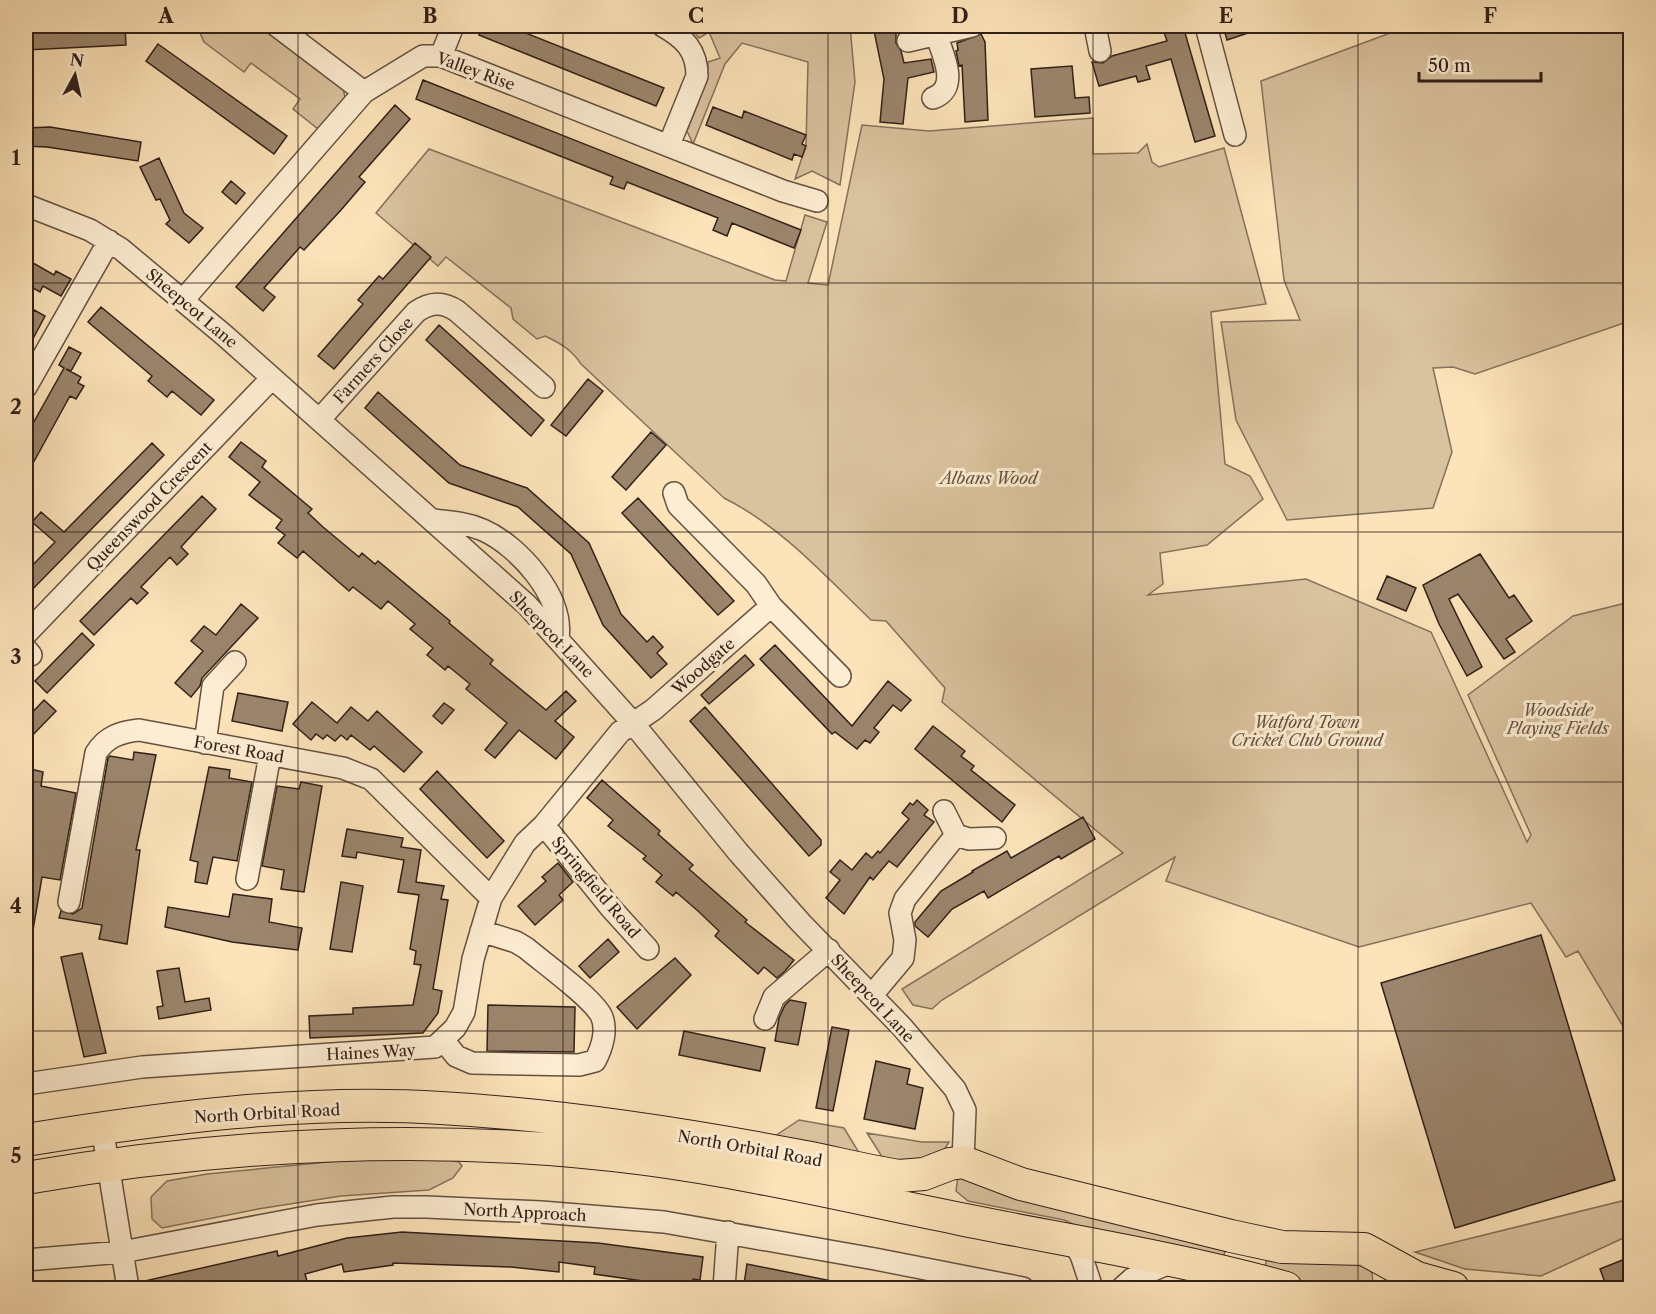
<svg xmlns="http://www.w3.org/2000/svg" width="1656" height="1314" font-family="'Libre Caslon Text',serif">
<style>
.green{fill:#d9c29e;stroke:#85715b;stroke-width:1.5}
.building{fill:#9b856c;stroke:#312018;stroke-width:1.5}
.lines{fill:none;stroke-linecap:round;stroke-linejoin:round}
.minor-casing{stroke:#645140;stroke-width:24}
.highway-casing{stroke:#312018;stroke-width:34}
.minor{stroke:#fdedd2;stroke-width:21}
.highway{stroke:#fce3b9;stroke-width:32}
.grid{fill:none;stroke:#312018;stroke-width:1.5;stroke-opacity:0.55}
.labels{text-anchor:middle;stroke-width:6;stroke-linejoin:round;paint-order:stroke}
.street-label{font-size:16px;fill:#312018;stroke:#fdedd2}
.park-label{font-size:16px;font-style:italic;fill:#635140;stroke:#fdedd2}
.neatline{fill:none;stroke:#312018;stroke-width:2}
.grid-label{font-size:20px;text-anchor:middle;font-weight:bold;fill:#312018}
</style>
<rect width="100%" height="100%" fill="#fce3b9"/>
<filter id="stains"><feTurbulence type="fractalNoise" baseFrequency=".00333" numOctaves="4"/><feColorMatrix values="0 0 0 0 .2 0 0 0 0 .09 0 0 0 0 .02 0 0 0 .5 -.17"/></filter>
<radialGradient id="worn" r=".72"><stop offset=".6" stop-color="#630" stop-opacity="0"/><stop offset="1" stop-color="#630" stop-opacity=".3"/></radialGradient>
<path class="green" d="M197,26H266L341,81L345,97L318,129L293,109L300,99L251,63L244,72L204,42Z
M689,26H850L855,82L840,185L812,171L795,179L806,145L808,62L742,43L725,64L693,144L687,131L708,78V62L720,58L709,32L699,38Z
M1409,26H1630V321L1475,374L1453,367L1433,368L1452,452L1433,508L1287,520L1236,420L1221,322L1300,320L1284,280L1261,81Z
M1093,118V154L1138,153L1147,144L1152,162L1159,167L1224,148L1266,304L1211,312L1225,464L1250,476L1263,499L1207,545L1160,553L1163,584L1148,595L1306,579L1431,632L1527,842L1531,835L1468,695L1573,616L1630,602V1038L1578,951L1566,957L1531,903L1359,947L1166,881L1175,857L942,1000L932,1009L913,1005L902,989L1123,853L942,702L945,688L886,621L871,620C825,576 782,527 724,498L581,364C572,350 560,343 545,336L537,339L513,319L511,308L446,257L438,266L376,213L429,149L775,280L786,281L805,215L827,222L808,283L828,285L862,125L929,131Z
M799,1120L844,1128L861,1156L772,1138Z
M867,1133L922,1142H949L944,1150L925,1163L884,1160Z
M368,1158H444L459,1162L462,1166L453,1178L429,1190L341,1196L258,1209L162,1228L152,1219L151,1197L167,1181L207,1174Z
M958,1176L1226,1243L1224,1256L1257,1264L1256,1269L1095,1234L1064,1220L968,1201L956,1191Z
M1630,1199V1235L1541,1276L1465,1269L1415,1252Z
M1267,1258C1290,1259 1354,1253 1369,1268C1374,1273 1373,1281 1372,1287L1316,1288L1264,1271Z"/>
<path class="building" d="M125,26L126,45L26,50V31Z
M483,26H508L664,88L656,106L479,35Z
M873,26H896V43L901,51L904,63L931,59L934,72L908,78L903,124L880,122L884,79Z
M1162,26H1183L1215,136L1195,142L1171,59L1146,66L1150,79L1138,82L1136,76L1099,86L1092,62L1103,63L1112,56L1167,41Z
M1223,26H1262L1263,28L1227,40Z
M981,34L985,42L988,120L965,122L962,65L959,66L956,51L958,50L957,43Z
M158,44L287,136L274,154L146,61Z
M1072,66L1075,98L1089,97L1090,113L1035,117L1031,69Z
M423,80L801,230L794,248L732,223L727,236L713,230L718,218L627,182L624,189L610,184L613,177L416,99Z
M395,105L410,119L359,177L365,182L341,210L304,250L300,247L264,288L275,297L263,311L236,287Z
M713,107L742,118L744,111L806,135L802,144L806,146L802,157L794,154L792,160L706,125Z
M50,127L141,142L138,161L47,147L26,146V128Z
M159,158L184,213L203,228L189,243L166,224L170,220L160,199L156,200L140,167Z
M231,181L245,193L236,204L222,192Z
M415,243L431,257L334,369L318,356L363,304L358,300L379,276L383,279Z
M26,259L54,275L56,271L71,279L61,296L43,286L40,292L26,284Z
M101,307L214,400L201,415L172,391L167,397L148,381L152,376L88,322Z
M34,310L45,316L26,352V325Z
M439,325L544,420L531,436L426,340Z
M69,347L81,353L71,371L66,369L81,377L78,383L84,386L76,399L70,396L26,476V436L64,368L59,365Z
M588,379L603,391L566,436L551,425Z
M378,392L460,465L527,488L589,543L621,614L647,642L653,636L663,647L657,653L667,664L651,678L603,625L571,554L518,507L449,483L365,408Z
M651,432L666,445L626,490L612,477Z
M241,442L266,461L262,467L312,509L308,513L323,527L359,557L362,553L375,564L378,561L450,621L449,623L493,660L490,664L546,710L566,691L576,701L555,721L574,737L556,759L519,730L495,758L485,750L507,723L466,689L470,684L448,666L445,670L427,655L433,648L410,629L415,624L388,601L381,609L353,587L349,591L303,551L297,558L278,543L285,535L276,528L282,520L249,495L260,482L229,457Z
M152,443L164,455L26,596V572L55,542L32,522L41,512L64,532Z
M202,496L216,509L181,547L188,554L177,565L170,557L141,587L148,593L137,604L131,598L94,635L80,621Z
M638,498L734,601L718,615L622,513Z
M1480,554L1509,598L1514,595L1532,621L1506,639L1515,652L1504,659L1458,594L1449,599L1482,667L1467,676L1439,624L1423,585Z
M1387,576L1416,588L1406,611L1377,599Z
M241,604L258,618L202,678L200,686L191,697L175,683L203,651L191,641L204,626L216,635Z
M82,633L94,645L47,693L35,681Z
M775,645L852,726L888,681L911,700L901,711L893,705L874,728L879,732L870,743L865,740L857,749L835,732L832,734L760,659Z
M745,655L754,665L709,704L701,695Z
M238,693L288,702L282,731L232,721Z
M44,700L56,711L26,742V719Z
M312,702L337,723L351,707L368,721L377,711L422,752L404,772L374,746L370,750L351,735L347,740L341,735L335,741L327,735L323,739L316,734L311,740L293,724Z
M444,703L454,710L442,724L433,716Z
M705,707L821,840V845L809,856L690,721Z
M933,726L965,751L961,756L974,766L971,770L1015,805L1002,822L915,749Z
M134,752L156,755L136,850H140L127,944L99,939L102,925L59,918L61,911L73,914L82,908L108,758L110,756L133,760Z
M209,767L230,770L229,778L252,782L237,861L213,857L207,884L195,882L198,862L190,860Z
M31,769L43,772L41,786L76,793L60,880L42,877L33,930H26V801Z
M437,771L504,841L487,858L420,789Z
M602,780L660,831L658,834L693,865L689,869L747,920L745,922L794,960L785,971L777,978L764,967L758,974L715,936L719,931L698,911L676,892L673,896L656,882L662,875L643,859L646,856L608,826L613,820L587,798Z
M301,782L322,786L304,892L281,889L284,870L262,866L277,786L299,789Z
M917,800L928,810L924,815L934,822L897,867L889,861L873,880L870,877L844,914L826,898L840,880L830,872L840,860L852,870L866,853L872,858L878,851L880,853L909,819L902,813L910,803L913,805Z
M1083,817L1095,839L1061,859L1059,856L988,898L984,891L952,909L928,937L915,926V922L941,891L973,872L972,871L1007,851L1011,858Z
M347,829L403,838L401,847L421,850L416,882L444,886L441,899L448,900L433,989L442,991L438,1013L423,1033L310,1038L309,1016L353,1014V1008L413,1005L421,965L414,964L416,951L410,949L419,895L398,892L404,860L357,852L356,858L342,856Z
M558,863L573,882L559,895L563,900L535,925L518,906L546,881L542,877Z
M341,882L363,886L352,952L330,949Z
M233,894L272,899L269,922L302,928L298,950L232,942L165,927L168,907L229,917Z
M1541,935L1615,1180L1455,1228L1381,983Z
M608,939L619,952L590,978L579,966Z
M82,953L106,1053L84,1057L61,957Z
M675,958L691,975L637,1029L617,1007Z
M179,968L185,1002L209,998L211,1010L159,1019L157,1007L163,1006L157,971Z
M790,1000L806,1003L798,1045L775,1041L779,1018L785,1005Z
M488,1005L575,1007L574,1052L487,1051Z
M832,1027L849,1030L833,1111L816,1108Z
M684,1031L765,1048L760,1071L679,1055Z
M876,1061L910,1069L907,1084L923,1088L915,1129L864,1119Z
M402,1232L598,1243L703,1257L700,1280L693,1279L692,1288L594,1274L595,1267L559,1262V1272L511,1267L393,1263V1265L344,1272L342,1264L305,1274L307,1281L279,1288H140V1282L277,1251L278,1256L347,1238Z
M1625,1259L1626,1262L1630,1260V1281L1607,1288L1600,1269Z
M747,1264L837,1282L836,1288H757V1286L744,1284Z"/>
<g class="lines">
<g class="minor-casing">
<path id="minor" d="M277,26L364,92
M663,26C684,38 697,50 697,76L669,145
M933,26C939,47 963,87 933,98
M1095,26L1100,51
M1206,26L1235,135
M908,41L972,26
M441,56L453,26
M26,205L90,230L121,249L224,335L527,605L632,722L738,852L801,923L902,1027L955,1089L965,1110L963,1162
M184,299L364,92L423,56H441L783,191L817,201
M26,387L109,241
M320,419L416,312C430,302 442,301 457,311L544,387
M674,493L678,505L756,584L771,606L840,676
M433,520C451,522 467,523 483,530C519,546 564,597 558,638
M26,634L272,378
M26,649L31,655
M205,743L213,686L235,662
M944,811L956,835L969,839L995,838
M544,825L610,907L648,949
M247,879L270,755
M69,902L96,753C106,737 120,732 139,730L343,768L371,779L491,898
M872,995L903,958L905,940L900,913L905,899L956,835
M765,1019L774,997L829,950
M444,1041L456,1056L472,1063L579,1065L595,1061C602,1048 608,1029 601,1015C590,996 545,964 526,948L516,942L481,931
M26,1084L142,1067L435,1047L455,1028L464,1012L473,959L491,898L525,843L544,825L620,732L653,710L771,606
M102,1127L128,1288
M1072,1240L1081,1255L1092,1288
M26,1260L122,1252L317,1215L393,1207H426L541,1212L664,1222L875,1259L1023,1288
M724,1288L728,1232
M1122,1288L1132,1279L1174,1261"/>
</g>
<g class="highway-casing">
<path id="highway" d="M26,1140C161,1118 304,1099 441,1108C563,1115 686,1134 805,1157C836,1163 867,1171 899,1176L924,1174L950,1164L963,1162L1021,1184L1231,1236L1282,1247L1364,1249L1417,1278L1453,1288
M26,1178C230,1143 439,1132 645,1159C751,1173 855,1198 960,1219C1069,1241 1179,1258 1286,1288"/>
</g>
<use href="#minor" class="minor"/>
<use href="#highway" class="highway"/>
</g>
<path class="grid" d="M298,26V1288M563,26V1288M828,26V1288M1093,26V1288M1358,26V1288M26,283H1630M26,532H1630M26,782H1630M26,1031H1630"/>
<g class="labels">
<g class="street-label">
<text transform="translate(476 71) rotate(20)" y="6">Valley Rise</text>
<text transform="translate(192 308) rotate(40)" y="6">Sheepcot Lane</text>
<text transform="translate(373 360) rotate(-48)" y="6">Farmers Close</text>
<text transform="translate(149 506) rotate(-46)" y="6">Queenswood Crescent</text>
<text transform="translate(552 634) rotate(46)" y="6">Sheepcot Lane</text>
<text transform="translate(703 666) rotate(-41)" y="6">Woodgate</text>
<text transform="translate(239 749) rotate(10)" y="6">Forest Road</text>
<text transform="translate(596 887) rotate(50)" y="6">Springfield Road</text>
<text transform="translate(873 998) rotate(47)" y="6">Sheepcot Lane</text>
<text transform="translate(371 1052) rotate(-3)" y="6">Haines Way</text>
<text transform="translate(267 1113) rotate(-3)" y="6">North Orbital Road</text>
<text transform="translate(750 1148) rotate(10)" y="6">North Orbital Road</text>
<text transform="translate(525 1212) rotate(3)" y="6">North Approach</text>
</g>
<g class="park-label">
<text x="989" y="484">Albans Wood</text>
<text x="1558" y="716">Woodside<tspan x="1558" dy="18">Playing Fields</tspan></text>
<text x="1307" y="728">Watford Town<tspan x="1307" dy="18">Cricket Club Ground</tspan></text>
</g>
</g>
<rect width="1656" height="1314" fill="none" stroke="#fce3b9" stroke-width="66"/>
<g transform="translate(75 75) rotate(8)" stroke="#fdedd2" stroke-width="4.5" paint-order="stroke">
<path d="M0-4.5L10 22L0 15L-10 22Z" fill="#312018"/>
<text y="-9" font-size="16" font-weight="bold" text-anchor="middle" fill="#312018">N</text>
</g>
<path d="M1419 72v9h122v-9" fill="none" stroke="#312018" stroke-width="3"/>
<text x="1428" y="72" font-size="18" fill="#312018" stroke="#fdedd2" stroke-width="4.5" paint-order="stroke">50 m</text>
<rect x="33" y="33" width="1590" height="1248" class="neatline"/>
<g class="grid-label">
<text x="166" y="23">A</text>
<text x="430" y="23">B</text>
<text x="696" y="23">C</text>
<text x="960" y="23">D</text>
<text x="1226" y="23">E</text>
<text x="1490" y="23">F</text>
<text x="16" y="165">1</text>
<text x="16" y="414">2</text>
<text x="16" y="664">3</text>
<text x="16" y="913">4</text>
<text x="16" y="1163">5</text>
</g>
<rect width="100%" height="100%" filter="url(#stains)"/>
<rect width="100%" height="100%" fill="url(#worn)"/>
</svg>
